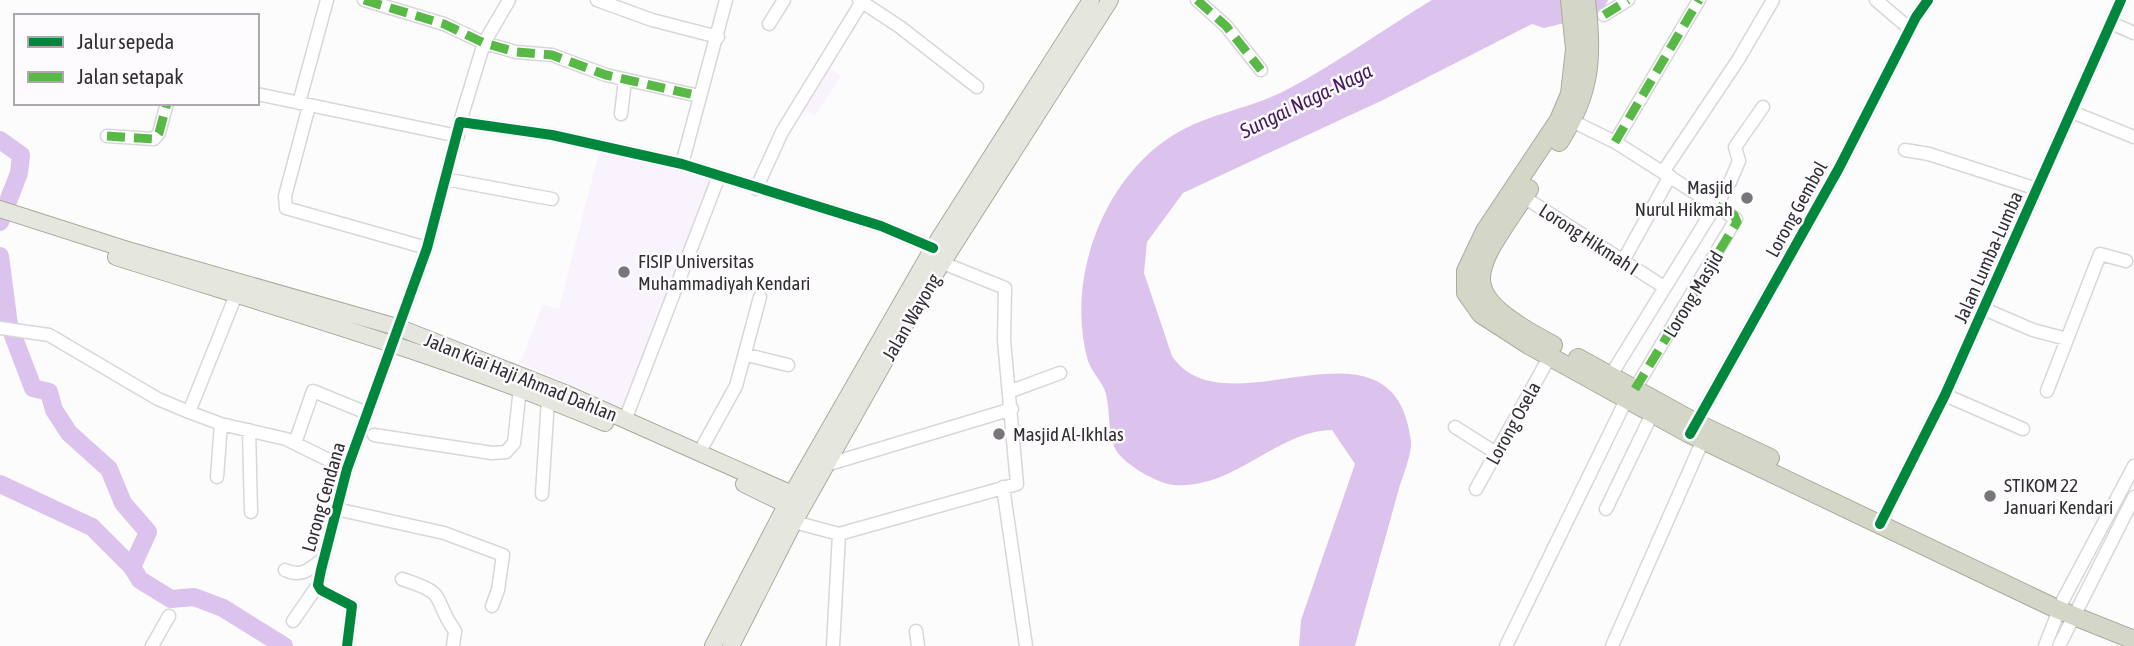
<svg xmlns="http://www.w3.org/2000/svg" width="2134" height="646" font-family="'Asap Condensed',sans-serif">
<style>
.built{fill:#f9f3fe}
.water{fill:#dcc3ee}
.lines{fill:none;stroke-linecap:round;stroke-linejoin:round}
.river{stroke:#dcc3ee;stroke-width:18}
.minor-casing{stroke:#d8d6da;stroke-width:15}
.major-casing{stroke:#a9ab9d;stroke-width:18}
.highway-casing{stroke:#a9ab9d;stroke-width:20}
.minor{stroke:#fff;stroke-width:12}
.major{stroke:#e5e6de;stroke-width:16}
.highway{stroke:#d4d6c8;stroke-width:18}
.quiet{stroke:#58b947;stroke-width:9;stroke-dasharray:18 9;stroke-linecap:butt}
.cycleway-casing{stroke:#fdfbfe;stroke-width:15}
.cycleway{stroke:#00873e;stroke-width:10}
.poi-dot{fill:#79767b;stroke:#fdfbfe;stroke-width:2.5}
.labels{text-anchor:middle;stroke-width:5;stroke-linejoin:round;paint-order:stroke}
.poi-label{font-size:19px;fill:#322e35;stroke:#fdfbfe;text-anchor:start}
.street-label{font-size:19px;fill:#322e35;stroke:#fdfbfe}
.water-label{font-size:21px;font-style:italic;fill:#481b61;stroke:#fdfbfe}
</style>
<rect width="100%" height="100%" fill="#fdfcfd"/>
<path class="built" d="M830,68L841,76L815,116L804,110Z
M599,152L716,179L623,408L520,363L543,304L559,309Z"/>
<path class="water" d="M1432,0H1608L1602,14L1544,28L1532,24L1383,100L1183,193L1147,242L1144,273L1172,356C1225,436 1394,301 1411,441C1412,455 1402,477 1398,492C1384,543 1369,595 1355,646H1299L1301,620L1355,464L1332,430C1278,430 1234,490 1174,485C1158,484 1119,462 1114,446C1108,430 1110,411 1106,394C1103,382 1092,373 1088,361C1064,277 1106,169 1184,129C1216,112 1255,107 1288,89C1337,63 1384,29 1432,0Z"/>
<g class="lines">
<path class="river" d="M0,140L21,155L19,173L0,222
M0,256L9,325L33,388L49,392L54,410L69,433L109,469L123,503L148,532L132,567L140,580L171,599L194,597L223,608L284,646
M0,484L92,527L132,567"/>
<g class="minor-casing">
<path id="minor" d="M364,0L444,24L484,43L516,52L552,55L606,75L699,96
M597,0L652,20L718,37
M859,0L900,27L977,87
M1197,0L1226,26L1261,70
M1876,0L1910,29
M1604,15L1628,0
M2111,23L2134,33
M769,24L784,0
M257,94L458,136
M299,103L327,0
M309,106L285,196L286,208L427,248
M2072,112L2134,137
M621,114L625,80
M1572,121L1615,142L1736,219L1635,389
M460,122L484,43L509,0
M107,136L154,139L159,133L167,103
M1615,142L1699,0
M1905,150L1929,154L2037,189
M682,164L726,0
M1663,172L1738,60L1773,0
M445,179L552,199
M756,189L782,132L863,0
M1519,194L1664,287
M1623,261L1670,176
M1984,309L2033,330L2067,339
M0,328L49,335L158,399L189,412L221,424L286,439L347,469
M747,355L788,365
M1611,375L1730,182L1739,161L1735,147L1763,107
M1011,391L1060,373
M2047,391L2100,254L2126,261
M1945,395L2023,429
M189,412L236,295
M625,420L719,176
M1455,427L1496,453
M249,430L251,512
M1692,430L1839,168L1916,17L1928,0
M374,435L492,453L506,452L514,443L520,388
M295,443L313,391L367,413
M699,453L736,386L760,297
M826,465L1012,409
M217,477L221,424
M1003,487L1026,646
M1476,489L1550,356
M542,494L548,399
M336,509L444,533L503,555L498,590L492,606
M1606,509L1653,412
M794,522L839,534L1017,484L1004,340L1005,288L943,263
M1880,524L1945,395L2121,0
M285,570C302,578 310,569 324,558
M402,579C451,595 430,596 455,631L453,646
M293,621L318,585
M916,631L918,646
M152,646L169,616
M347,646L352,606L321,590L318,585L321,570L347,469L427,248L460,122L552,135L682,164L881,226L933,248
M833,646L839,534
M1506,646L1627,398
M1612,646L1703,440
M2045,646L2063,600L2134,466
M2059,646L2134,497"/>
</g>
<g class="major-casing">
<path id="major" d="M0,209L131,251L400,328L565,393L792,494
M116,257C280,309 446,356 605,423
M744,484L787,505
M713,646L792,494L933,248L1091,0
M731,646L794,522L923,293L1110,0"/>
</g>
<g class="highway-casing">
<path id="highway" d="M1570,0L1575,49L1570,94L1559,120L1485,231L1466,271V293L1481,314L1529,345L1690,434L2059,610L2134,640
M1559,142C1591,93 1593,57 1586,0
M1529,189C1474,273 1448,290 1553,345
M1578,358L1696,423L1770,458"/>
</g>
<use href="#minor" class="minor"/>
<use href="#major" class="major"/>
<use href="#highway" class="highway"/>
<path class="quiet" d="M364,0L444,24L484,43L516,52L552,55L606,75L699,96
M1197,0L1226,26L1261,70
M1604,15L1628,0
M107,136L154,139L159,133L167,103
M1615,142L1699,0
M1635,389L1737,222L1734,215L1717,206"/>
<g class="cycleway-casing">
<path id="cycleway" d="M1690,434L1839,168L1916,17L1928,0
M1880,524L1945,395L2121,0
M347,646L352,606L321,590L318,585L321,570L347,469L427,248L460,122L552,135L682,164L881,226L933,248"/>
</g>
<use href="#cycleway" class="cycleway"/>
</g>
<g class="poi-dot">
<circle cx="1747" cy="198" r="7"/>
<circle cx="624" cy="272" r="7"/>
<circle cx="999" cy="434" r="7"/>
<circle cx="1990" cy="496" r="7"/>
</g>
<g class="labels">
<g class="poi-label">
<text x="1733" y="194" text-anchor="end">Masjid<tspan x="1733" dy="22">Nurul Hikmah</tspan></text>
<text x="638" y="268">FISIP Universitas<tspan x="638" dy="22">Muhammadiyah Kendari</tspan></text>
<text x="1013" y="441">Masjid Al-Ikhlas</text>
<text x="2004" y="492">STIKOM 22<tspan x="2004" dy="22">Januari Kendari</tspan></text>
</g>
<g class="street-label">
<text transform="translate(1796 209) rotate(-61)" y="7">Lorong Gembol</text>
<text transform="translate(1589 239) rotate(33)" y="7">Lorong Hikmah I</text>
<text transform="translate(1988 257) rotate(-66)" y="7">Jalan Lumba-Lumba</text>
<text transform="translate(1693 294) rotate(-59)" y="7">Lorong Masjid</text>
<text transform="translate(911 317) rotate(-60)" y="7">Jalan Wayong</text>
<text transform="translate(521 377) rotate(22)" y="7">Jalan Kiai Haji Ahmad Dahlan</text>
<text transform="translate(1513 423) rotate(-61)" y="7">Lorong Osela</text>
<text transform="translate(323 497) rotate(-74)" y="7">Lorong Cendana</text>
</g>
<g class="water-label">
<text transform="translate(1306 101) rotate(-26)" y="7">Sungai Naga-Naga</text>
</g>
</g>
<rect x="14" y="14" width="245" height="91" fill="#fdfbfe" stroke="#aca9ae" stroke-width="2"/>
<rect x="28" y="37" width="35" height="10" fill="#00873e" stroke="#aca9ae" stroke-width="2"/>
<text x="77" y="49" font-size="21" fill="#322e35">Jalur sepeda</text>
<rect x="28" y="72" width="35" height="10" fill="#58b947" stroke="#aca9ae" stroke-width="2"/>
<text x="77" y="84" font-size="21" fill="#322e35">Jalan setapak</text>
</svg>
